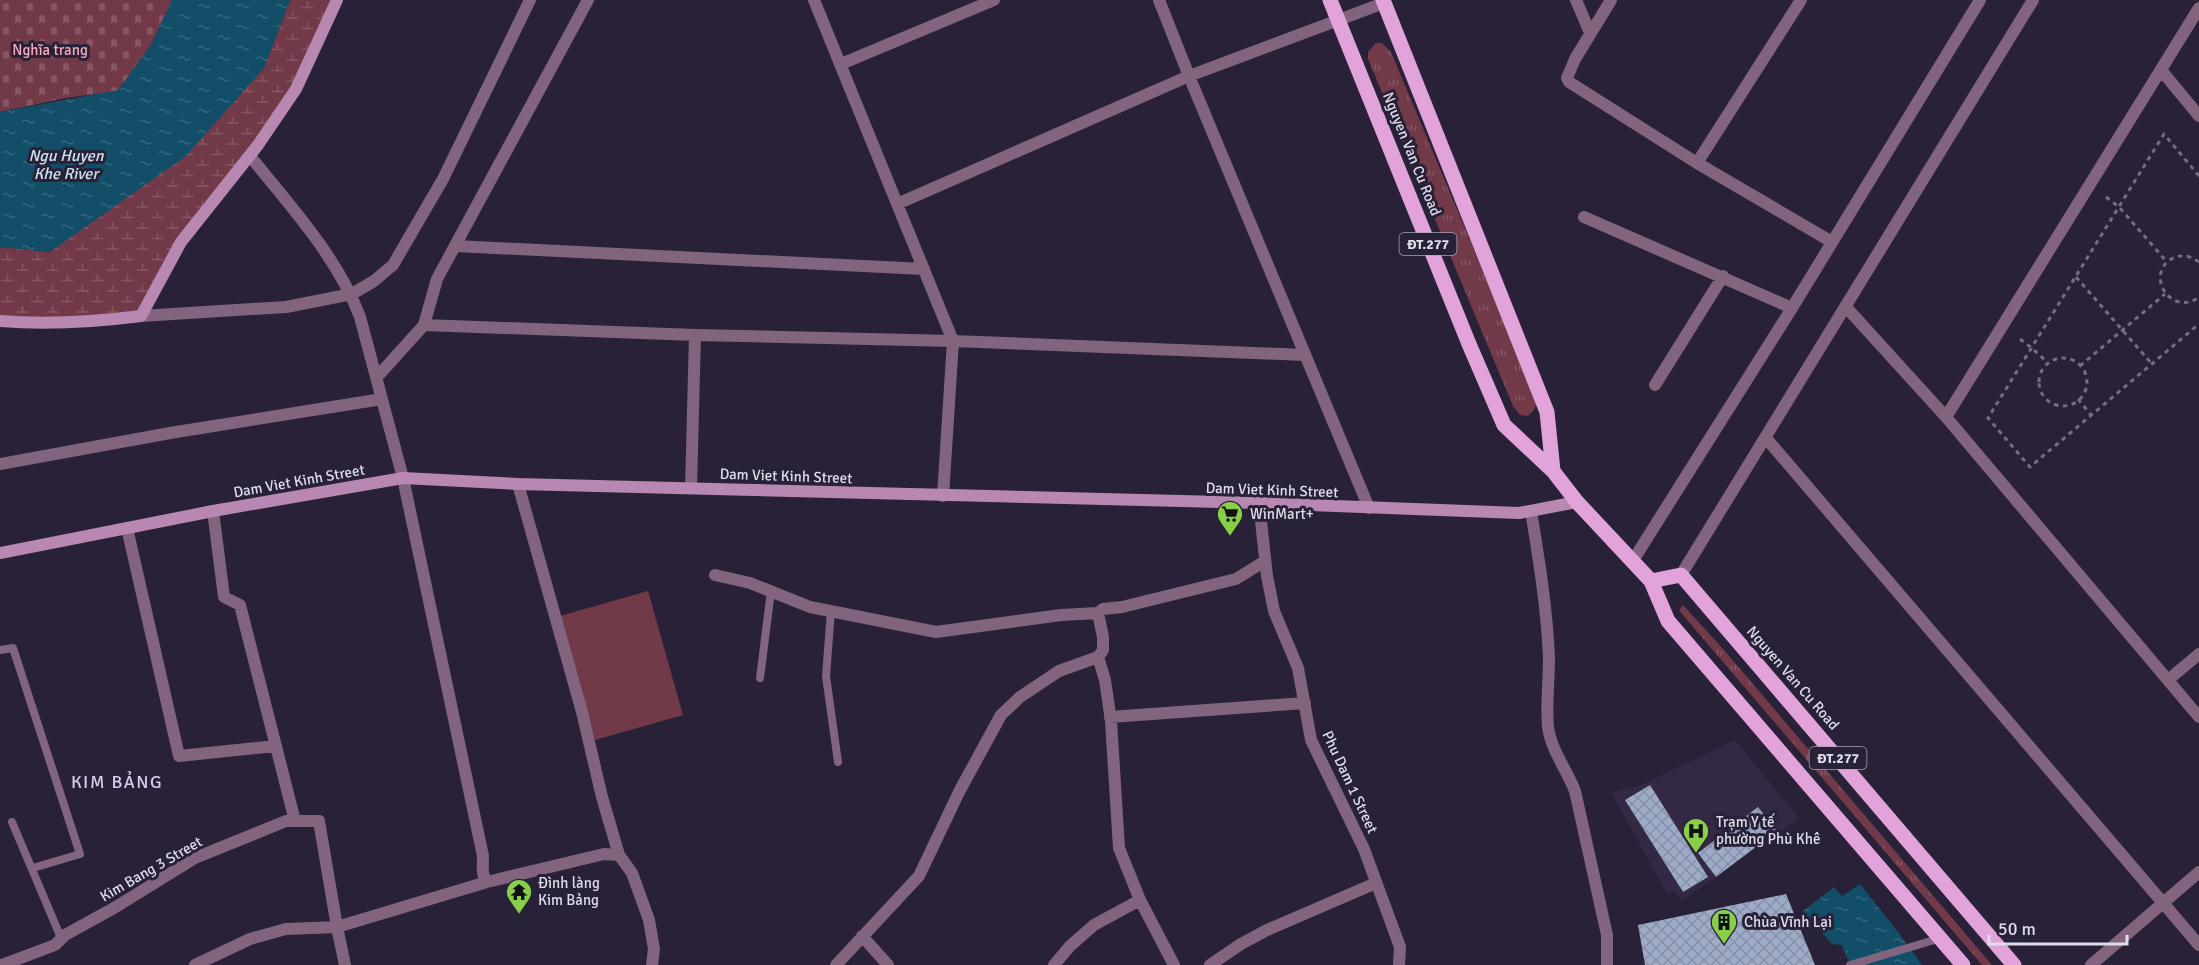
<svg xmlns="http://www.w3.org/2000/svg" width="2199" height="965" font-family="Signika,sans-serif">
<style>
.built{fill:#332945}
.grass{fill:url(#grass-tufts)}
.wetland{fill:url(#wetland-marsh)}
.cemetery{fill:url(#cemetery-stones)}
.garden{fill:#723a49}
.water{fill:url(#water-ripples)}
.building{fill:url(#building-cross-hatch)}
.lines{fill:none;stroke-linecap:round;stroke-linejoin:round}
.path{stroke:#746e82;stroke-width:3;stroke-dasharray:4.5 4.5;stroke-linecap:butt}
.service{stroke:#83647f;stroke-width:8}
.minor{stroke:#83647f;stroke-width:12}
.tertiary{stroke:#83647f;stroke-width:12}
.secondary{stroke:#b888b2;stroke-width:12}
.primary{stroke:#e1a3da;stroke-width:15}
.labels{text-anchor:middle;stroke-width:6;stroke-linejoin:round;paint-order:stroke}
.shield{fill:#282138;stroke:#a8a4b5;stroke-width:1.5}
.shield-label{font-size:14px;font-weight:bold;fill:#dfdceb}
.park-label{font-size:15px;fill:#f7abbd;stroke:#282138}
.street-label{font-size:15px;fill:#dfdceb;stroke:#282138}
.poi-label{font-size:15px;fill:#dfdceb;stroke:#282138;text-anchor:start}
.water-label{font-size:16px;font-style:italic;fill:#cce3f0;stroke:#282138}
.quarter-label{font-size:18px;letter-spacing:1.5px;fill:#d6ceed;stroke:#282138}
</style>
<defs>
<pattern id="grass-tufts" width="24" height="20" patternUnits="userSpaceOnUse" patternTransform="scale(1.5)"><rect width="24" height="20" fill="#723a49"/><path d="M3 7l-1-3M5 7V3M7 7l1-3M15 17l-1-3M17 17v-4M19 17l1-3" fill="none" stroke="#865663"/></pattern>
<pattern id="wetland-marsh" width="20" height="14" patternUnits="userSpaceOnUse" patternTransform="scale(1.5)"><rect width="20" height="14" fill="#723a49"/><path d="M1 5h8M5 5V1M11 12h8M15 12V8" fill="none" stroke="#865663"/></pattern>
<pattern id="cemetery-stones" width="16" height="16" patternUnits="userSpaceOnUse" patternTransform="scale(1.5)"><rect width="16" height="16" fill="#723a49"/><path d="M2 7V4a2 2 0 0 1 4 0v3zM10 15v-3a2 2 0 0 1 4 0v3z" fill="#865663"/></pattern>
<pattern id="water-ripples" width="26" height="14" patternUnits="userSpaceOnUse" patternTransform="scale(1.5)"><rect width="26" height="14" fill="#124e68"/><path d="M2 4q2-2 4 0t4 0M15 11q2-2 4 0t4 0" fill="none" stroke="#34677e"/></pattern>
<pattern id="building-cross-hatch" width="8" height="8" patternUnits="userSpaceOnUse" patternTransform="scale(1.5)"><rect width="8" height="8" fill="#9dabc7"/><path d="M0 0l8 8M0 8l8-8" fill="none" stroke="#8691a7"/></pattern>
</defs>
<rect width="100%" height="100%" fill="#282138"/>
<path class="built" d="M1735,740L1799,818L1682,901L1675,891L1667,894L1611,792L1639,786Z"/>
<path class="grass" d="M1376,43H1382L1391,52L1534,393C1537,403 1538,409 1527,416L1520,415L1513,406L1368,59V52Z
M1683,605L1724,650L1992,965H1982L1682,614L1679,610Z"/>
<path class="wetland" d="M290,0H338L296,89L198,221L141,316L0,320V247L50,252L264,68Z"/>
<path class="cemetery" d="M0,0H172L151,45L118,91L66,98L0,112Z"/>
<path class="garden" d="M648,591L683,715L595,740L560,616Z"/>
<path class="water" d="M172,0H290L264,68L186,156L50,252L0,247V112L118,90L151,45Z
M1860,884L1895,928L1922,965H1850L1842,945L1832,944L1803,911L1834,887L1842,896Z"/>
<path class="building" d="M1650,785L1708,877L1683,892L1625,800Z
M1758,807L1777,831L1716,877L1698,853Z
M1786,894L1815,965H1645L1638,925Z"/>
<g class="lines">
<path class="path" d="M2199,176L2164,134L1988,418L2030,467L2199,324
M2106,197L2119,207L2167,262
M2199,262C2191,256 2182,254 2173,258C2143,274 2172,318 2199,297
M2076,277L2152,364
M2020,339L2032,348L2048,363
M2039 382a24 24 0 1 1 48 0a24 24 0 1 1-48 0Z
M2080,366L2165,294
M2078,399L2091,415"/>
<path class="service" d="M831,611L826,676L838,762
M0,650L13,648L80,854L33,868
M760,678L771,591
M12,822L61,938
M1850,965L1941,938"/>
<path class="minor" d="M814,0L953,341L943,496
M1159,0L1189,76L1369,508
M1576,0L1590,33
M1611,0L1575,59L1567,78L1569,82L1697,163
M1801,0L1697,163L1832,242
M841,64L994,0
M2161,70L2199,116
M250,156C290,206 337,256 360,317L403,478L483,856C483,866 481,874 487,882L604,854L619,855
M897,204L1189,76L1384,3
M1584,217L1792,308
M455,246L924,269
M1846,307L1946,417L2199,717
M141,316L286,307L352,294L374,281L393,265L443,179L530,0
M424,325L695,335L953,341L1305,355
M377,377L424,325L437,279L588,0
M1655,385L1723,276
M1946,417L2199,8
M1766,438L2199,945
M0,464L170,433L382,399
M691,488L695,335
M213,511L224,597L240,605L295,821
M1531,511C1539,560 1547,609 1549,658C1549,681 1546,705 1548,727C1551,750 1567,770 1575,791L1607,935V965
M127,528L179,756L276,746
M715,575L750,583L810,607L936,632L1061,615L1098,613
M1681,575L2033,0
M1098,657L1105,680L1111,721L1119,848L1140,900L1174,965
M2168,680L2199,654
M1110,717L1305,703
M862,936L888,965
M2,965L55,945L65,935L114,908L195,858L286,821H319L337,927L345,965
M195,965L250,939L286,929L337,927L487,882
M836,965L919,876L960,790L1001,715L1020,697L1059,671L1098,657L1103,650V637L1098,613L1103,609L1122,607L1236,579L1265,561
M1054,965L1070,946L1094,925L1140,900
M1210,965L1241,944L1267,930L1376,883
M2091,965L2199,872"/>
<path class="tertiary" d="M518,484L582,712L602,797L619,855L632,873L649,920L654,949L652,965
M1259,503L1267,576L1274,611L1298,668L1311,740L1364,849L1400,947L1399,965
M1632,562L1792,308L1980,0"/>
<path class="secondary" d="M0,321C48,325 94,322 141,316L181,242L258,145L296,89L337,0
M0,553L213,511L403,478L518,484L1259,503L1519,513L1577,502"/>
<path class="primary" d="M1330,0L1469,344L1504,425L1553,471L1577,502L1651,581L1668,621L1963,965
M1383,0L1547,412L1553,471
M1651,581L1681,575L2014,965"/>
</g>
<defs>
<g id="supermarket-pin" transform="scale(1.35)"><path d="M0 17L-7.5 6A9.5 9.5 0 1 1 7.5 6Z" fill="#89ce48" stroke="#282138"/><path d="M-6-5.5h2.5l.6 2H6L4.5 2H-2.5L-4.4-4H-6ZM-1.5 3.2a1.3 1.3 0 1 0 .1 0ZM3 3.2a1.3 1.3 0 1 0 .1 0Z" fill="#111"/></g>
<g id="hospital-pin" transform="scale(1.35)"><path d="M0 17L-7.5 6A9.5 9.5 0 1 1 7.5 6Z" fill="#89ce48" stroke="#282138"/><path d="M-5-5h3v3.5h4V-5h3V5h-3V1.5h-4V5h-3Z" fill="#111"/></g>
<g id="temple-pin" transform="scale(1.35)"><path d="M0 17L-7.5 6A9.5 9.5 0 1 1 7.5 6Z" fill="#89ce48" stroke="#282138"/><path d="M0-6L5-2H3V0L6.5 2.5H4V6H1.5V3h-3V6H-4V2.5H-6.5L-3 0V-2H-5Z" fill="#111"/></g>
<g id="building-pin" transform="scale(1.35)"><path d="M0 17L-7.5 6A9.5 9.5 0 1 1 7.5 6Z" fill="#89ce48" stroke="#282138"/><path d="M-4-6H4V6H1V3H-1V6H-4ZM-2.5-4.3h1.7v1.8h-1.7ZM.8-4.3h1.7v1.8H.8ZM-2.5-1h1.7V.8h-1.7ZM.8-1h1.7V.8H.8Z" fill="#111"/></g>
</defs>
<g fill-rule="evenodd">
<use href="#supermarket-pin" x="1230" y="514"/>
<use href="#hospital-pin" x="1696" y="831"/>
<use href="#temple-pin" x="519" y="892"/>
<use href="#building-pin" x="1724" y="922"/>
</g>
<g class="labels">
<g class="shield">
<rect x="1399.5" y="233" width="57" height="22" rx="4.5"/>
<rect x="1809.5" y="747" width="57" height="22" rx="4.5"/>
</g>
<g class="shield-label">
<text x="1428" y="249">ĐT.277</text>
<text x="1838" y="763">ĐT.277</text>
</g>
<g class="park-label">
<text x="50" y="55">Nghĩa trang</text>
</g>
<g class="street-label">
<text transform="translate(1412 154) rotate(68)" y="5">Nguyen Van Cu Road</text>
<text transform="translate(786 476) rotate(2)" y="5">Dam Viet Kinh Street</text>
<text transform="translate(299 481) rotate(-10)" y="5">Dam Viet Kinh Street</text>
<text transform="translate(1272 490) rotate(2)" y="5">Dam Viet Kinh Street</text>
<text transform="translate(1793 678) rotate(49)" y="5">Nguyen Van Cu Road</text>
<text transform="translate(1350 782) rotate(65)" y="5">Phu Dam 1 Street</text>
<text transform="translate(151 869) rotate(-30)" y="5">Kim Bang 3 Street</text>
</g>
<g class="poi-label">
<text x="1250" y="519">WinMart+</text>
<text x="1716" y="827">Trạm Y tế<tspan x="1716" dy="17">phường Phù Khê</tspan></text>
<text x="538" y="888">Đình làng<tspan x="538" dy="17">Kim Bảng</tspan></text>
<text x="1744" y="927">Chùa Vĩnh Lại</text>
</g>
<g class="water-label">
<text x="66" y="161">Ngu Huyen<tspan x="66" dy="18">Khe River</tspan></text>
</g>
<g class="quarter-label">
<text x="117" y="788">KIM BẢNG</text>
</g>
</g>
<path d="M1989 935v9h138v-9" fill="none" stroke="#dfdceb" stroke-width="3"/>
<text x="1998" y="935" font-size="18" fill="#dfdceb" stroke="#282138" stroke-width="4.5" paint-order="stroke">50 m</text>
</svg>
